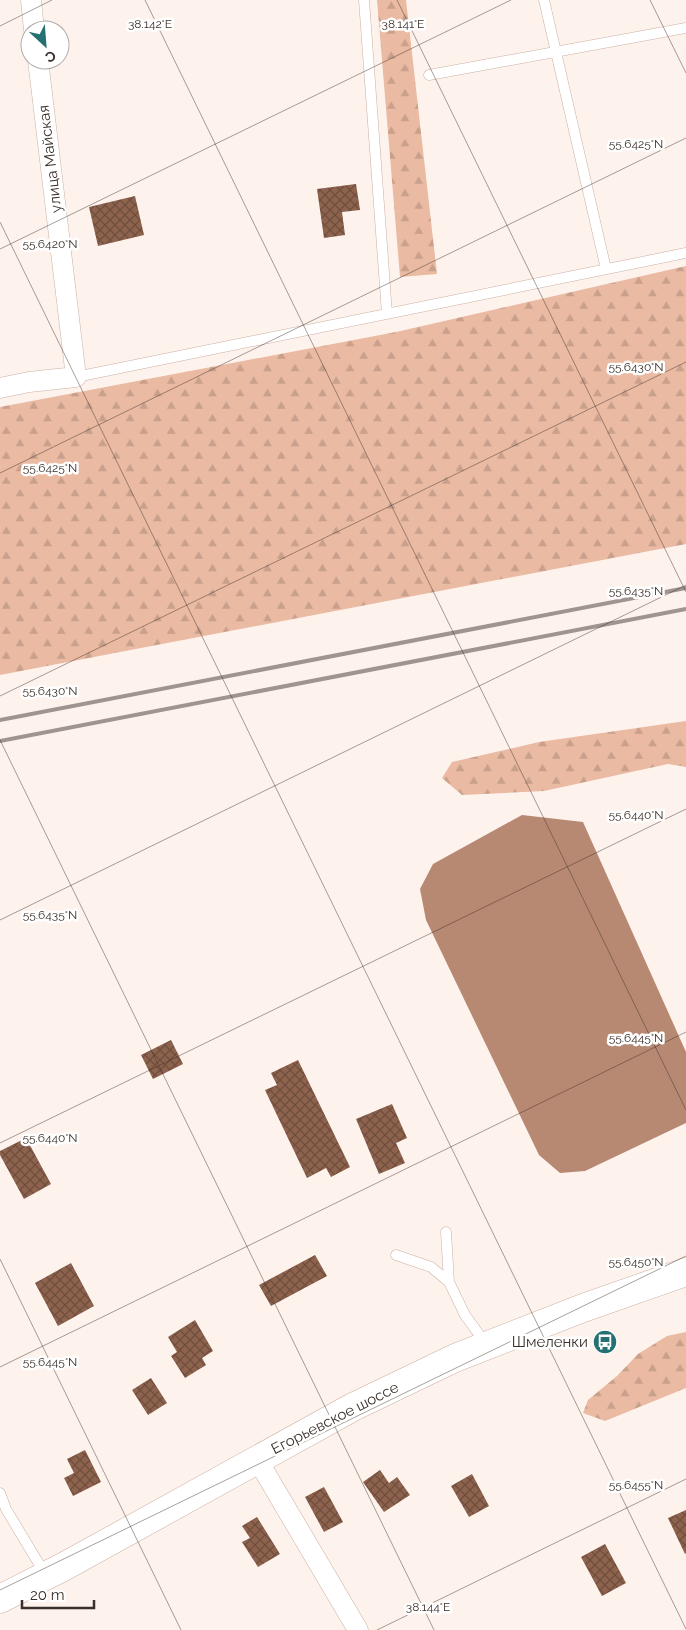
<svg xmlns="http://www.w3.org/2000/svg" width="686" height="1630" font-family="Raleway,sans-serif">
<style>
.forest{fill:url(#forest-firs)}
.water{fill:#b78973}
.building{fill:url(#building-cross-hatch)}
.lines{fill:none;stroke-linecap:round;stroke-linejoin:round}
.lane-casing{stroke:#cbb0a3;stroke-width:11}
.street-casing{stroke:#cbb0a3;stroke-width:21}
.primary-casing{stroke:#cbb0a3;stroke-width:29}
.lane{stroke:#fff;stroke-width:10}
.street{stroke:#fff;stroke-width:20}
.primary{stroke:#fff;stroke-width:28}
.rail{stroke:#9f948f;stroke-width:4}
.ticks{fill:none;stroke:#3a2f2a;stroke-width:1;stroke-opacity:0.45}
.labels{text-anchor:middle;stroke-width:5;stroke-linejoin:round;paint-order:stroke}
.street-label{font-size:15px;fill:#3a2f2a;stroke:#fff}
.poi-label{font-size:15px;fill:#3a2f2a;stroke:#fff;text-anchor:end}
.ticks-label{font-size:12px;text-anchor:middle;fill:#3a2f2a;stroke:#fff;stroke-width:5;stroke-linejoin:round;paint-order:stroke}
</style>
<defs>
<pattern id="forest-firs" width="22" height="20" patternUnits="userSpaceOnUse" patternTransform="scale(1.25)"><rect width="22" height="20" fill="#eabaa2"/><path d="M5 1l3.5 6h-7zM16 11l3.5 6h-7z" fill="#c9a08c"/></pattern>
<pattern id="building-cross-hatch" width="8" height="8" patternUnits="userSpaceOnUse" patternTransform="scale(1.25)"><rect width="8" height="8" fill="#8e634e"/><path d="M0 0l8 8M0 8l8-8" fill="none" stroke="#6f4e3e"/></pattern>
</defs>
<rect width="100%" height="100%" fill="#fef2ed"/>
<path class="forest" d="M377,0H406L437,274L400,277Z
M686,266V544L0,675V407L396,332Z
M686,721V767L668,764L544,791L462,795L442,778L452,762L539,742Z
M686,1332V1388L605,1421L583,1413L588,1400L617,1376L638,1354L667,1336Z"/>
<path class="water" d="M522,815L583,822L686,1052V1123L585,1171L560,1173L539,1155L426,920L420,889L433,864Z"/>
<path class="building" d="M356,184L360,210L342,212L345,235L324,238L317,189Z
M135,196L144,235L98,246L89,207Z
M171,1040L183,1064L153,1079L141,1055Z
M298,1060L350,1167L331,1177L326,1168L307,1178L265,1090L277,1085L271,1073Z
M392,1104L407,1138L396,1143L405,1163L379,1174L356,1119Z
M26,1138L51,1184L24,1199L0,1155V1151Z
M315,1255L327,1276L271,1306L259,1285Z
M71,1263L94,1306L58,1326L35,1283Z
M195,1320L213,1351L202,1358L206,1365L185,1378L171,1356L177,1352L168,1337Z
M151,1378L167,1403L148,1415L132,1390Z
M85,1450L101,1482L73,1496L64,1478L74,1473L67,1459Z
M380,1470L389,1483L397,1477L410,1495L384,1512L363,1482Z
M472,1474L489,1506L469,1517L451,1486Z
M324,1487L343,1522L324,1532L305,1497Z
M686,1510V1553L685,1554L668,1518Z
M257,1517L280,1554L258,1567L242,1542L250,1538L242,1526Z
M605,1544L626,1583L602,1596L581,1557Z"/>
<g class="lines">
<g class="lane-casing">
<path id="lane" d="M364,0L387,314
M544,0L606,269
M429,75L686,28
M76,377L686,253
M446,1232L449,1282L465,1315L486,1344
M396,1255L431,1267L449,1282
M0,1493L6,1509L45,1574"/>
</g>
<g class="street-casing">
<path id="street" d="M31,0L34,30
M0,388L29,382L76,377L38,60
M257,1459L358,1630"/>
</g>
<g class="primary-casing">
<path id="primary" d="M0,1599L65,1566L353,1407L455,1358L583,1308L686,1272"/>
</g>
<use href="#lane" class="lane"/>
<use href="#street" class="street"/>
<use href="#primary" class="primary"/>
<path class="rail" d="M0,720L686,588
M0,741L686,609"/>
</g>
<path class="ticks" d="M145,0L686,1110M397,0L686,592M650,0L686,73M0,26L52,0M0,222L686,1629M0,249L511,0M0,473L686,138M0,696L686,362M0,740L434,1630M0,920L686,585M0,1143L686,809M0,1259L181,1630M0,1367L686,1032M0,1590L686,1256M377,1630L686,1479"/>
<defs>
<g id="bus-disc" transform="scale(1.25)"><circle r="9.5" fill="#257072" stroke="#fff"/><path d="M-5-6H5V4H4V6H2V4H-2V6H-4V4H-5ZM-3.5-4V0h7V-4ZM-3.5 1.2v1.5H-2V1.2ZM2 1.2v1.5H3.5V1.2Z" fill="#fff"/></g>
</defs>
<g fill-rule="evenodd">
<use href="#bus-disc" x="605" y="1342"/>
</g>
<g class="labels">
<g class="street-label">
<text transform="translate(50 159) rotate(-97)" y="5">улица Майская</text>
<text transform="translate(335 1418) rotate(-27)" y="5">Егорьевское шоссе</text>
</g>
<g class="poi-label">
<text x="588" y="1347">Шмеленки</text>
</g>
</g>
<g class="ticks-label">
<text x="150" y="28">38.142°E</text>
<text x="403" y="28">38.141°E</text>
<text x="636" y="148">55.6425°N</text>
<text x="50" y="248">55.6420°N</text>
<text x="636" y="371">55.6430°N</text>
<text x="50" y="472">55.6425°N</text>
<text x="636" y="595">55.6435°N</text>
<text x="50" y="695">55.6430°N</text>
<text x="636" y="819">55.6440°N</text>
<text x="50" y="919">55.6435°N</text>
<text x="636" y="1042">55.6445°N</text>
<text x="50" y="1142">55.6440°N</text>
<text x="636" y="1266">55.6450°N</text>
<text x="50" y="1366">55.6445°N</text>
<text x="636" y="1489">55.6455°N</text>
<text x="428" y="1611">38.144°E</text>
</g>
<g transform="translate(45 45) rotate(154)"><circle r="24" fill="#ffffff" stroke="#b0acaa"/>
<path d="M0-4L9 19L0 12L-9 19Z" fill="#257072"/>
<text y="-8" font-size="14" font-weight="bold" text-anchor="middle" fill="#3a2f2a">С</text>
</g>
<path d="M22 1600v8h72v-8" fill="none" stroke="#3a2f2a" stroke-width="2.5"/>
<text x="30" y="1600" font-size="15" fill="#3a2f2a" stroke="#ffffff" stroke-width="4" paint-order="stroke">20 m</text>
</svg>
